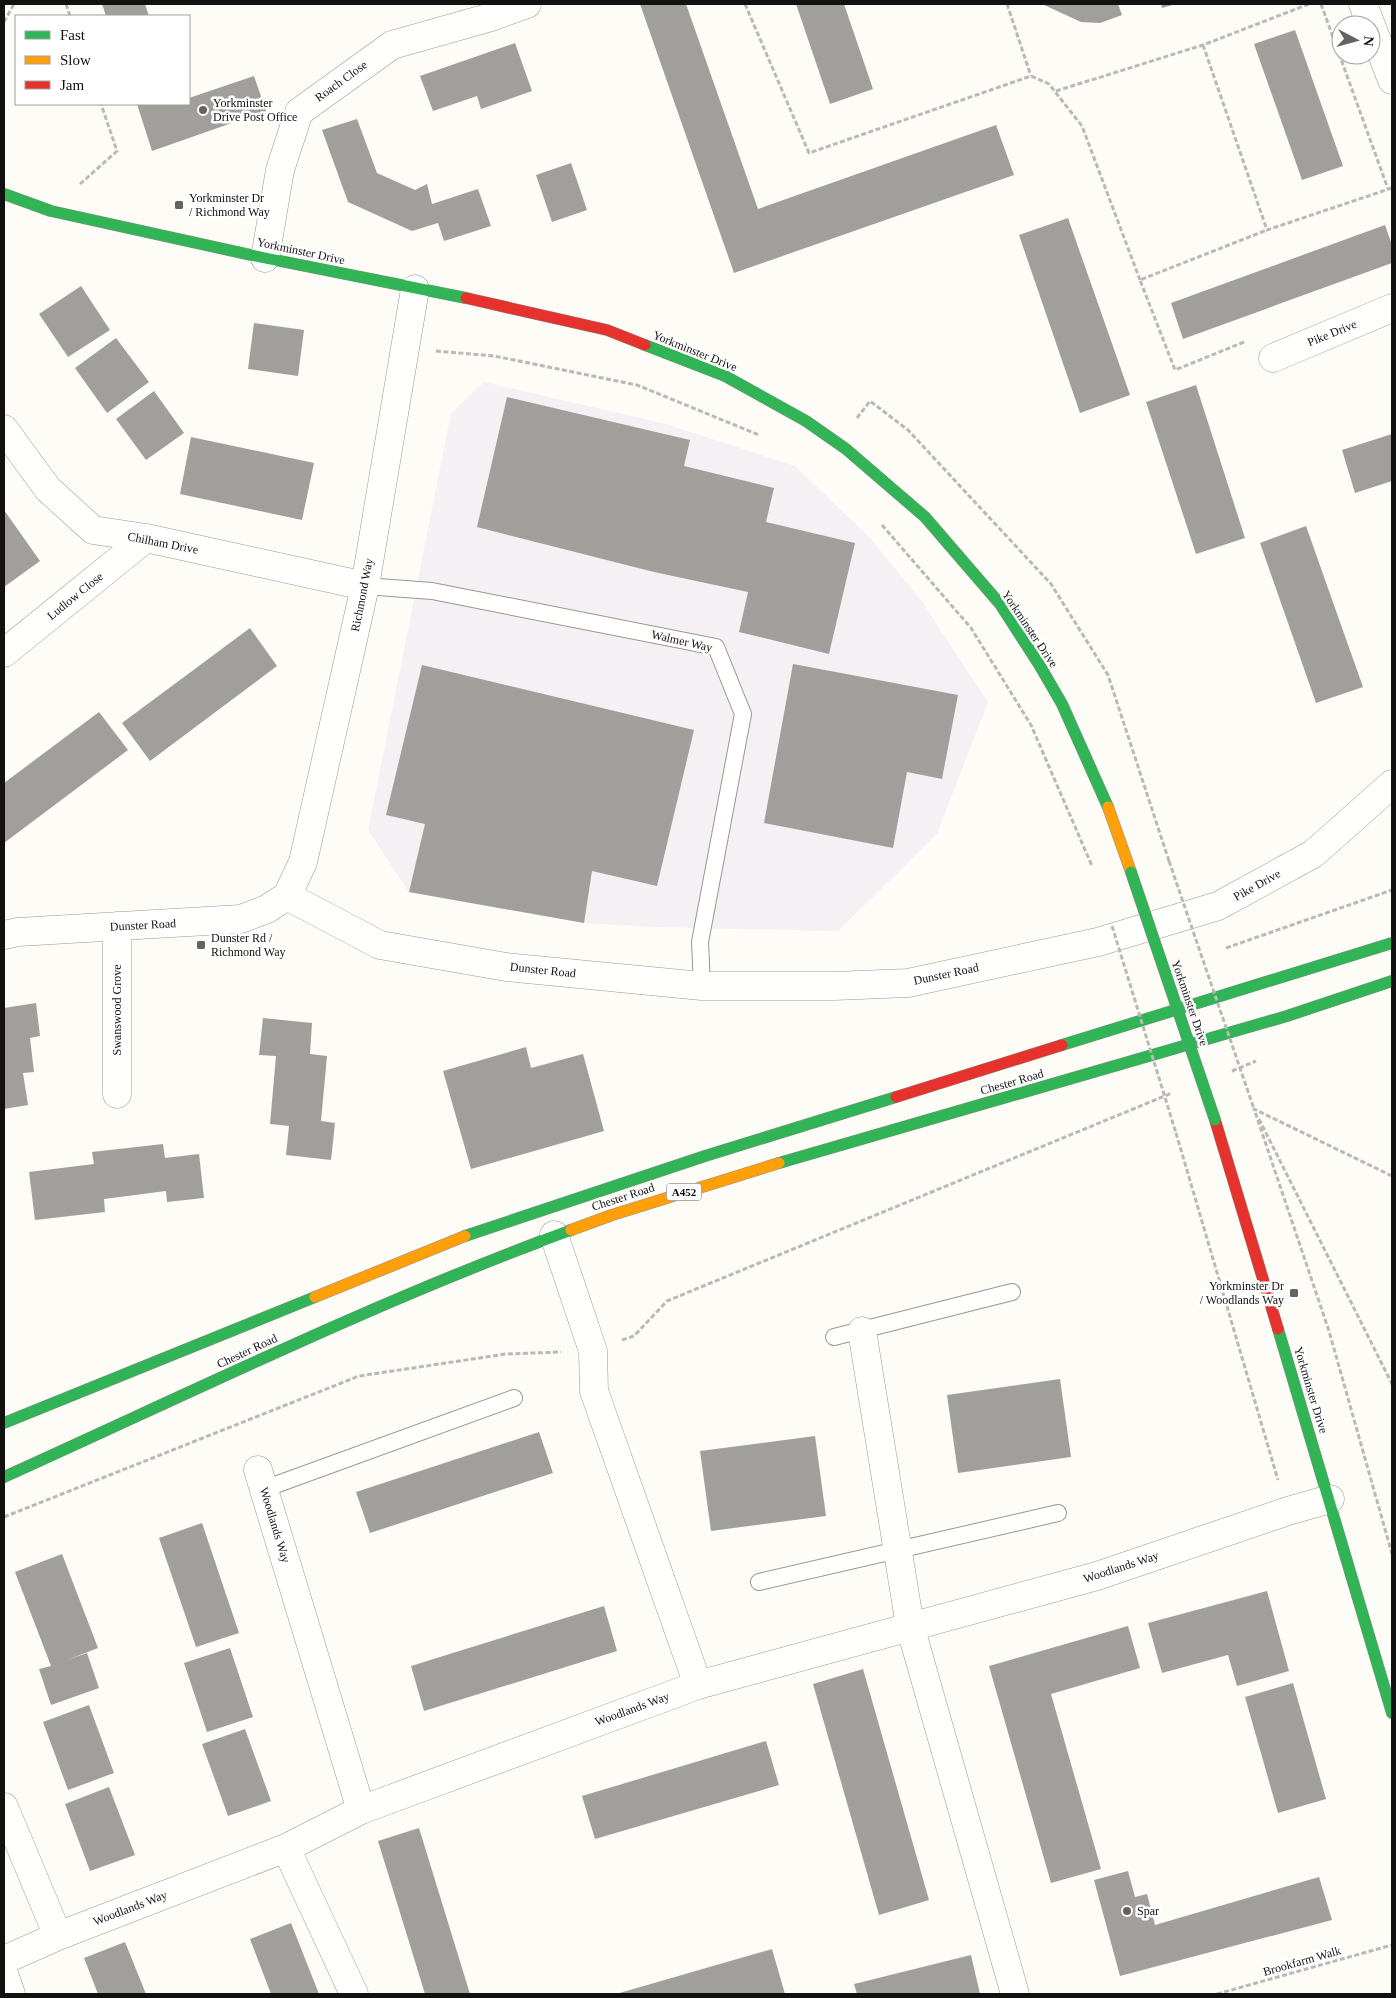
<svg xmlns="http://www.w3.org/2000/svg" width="1396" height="1998" font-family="Georgia,serif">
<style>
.industrial{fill:#f5f0f3}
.building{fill:#a19f9c}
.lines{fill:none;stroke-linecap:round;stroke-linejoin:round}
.lane-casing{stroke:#979795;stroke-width:18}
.street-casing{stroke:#979795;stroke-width:29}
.fast-casing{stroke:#8e8d8b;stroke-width:12}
.slow-casing{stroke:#8e8d8b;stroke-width:12}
.jam-casing{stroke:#8e8d8b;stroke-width:12}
.path{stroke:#b9b9b8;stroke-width:3;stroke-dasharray:5 2.5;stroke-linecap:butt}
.lane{stroke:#fffffe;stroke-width:16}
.street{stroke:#fffffe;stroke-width:28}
.fast{stroke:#30b455;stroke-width:11}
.slow{stroke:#ff9f0a;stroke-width:11}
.jam{stroke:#e5322d;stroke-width:11}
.fast-bridge-casing{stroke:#8e8d8b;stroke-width:12;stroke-linecap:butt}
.path-bridge{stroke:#b9b9b8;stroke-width:3;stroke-dasharray:5 2.5;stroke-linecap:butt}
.fast-bridge{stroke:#30b455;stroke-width:11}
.poi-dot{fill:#646362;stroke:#fff;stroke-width:2}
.labels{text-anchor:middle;stroke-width:5;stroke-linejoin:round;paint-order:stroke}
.shield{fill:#fff;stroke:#585858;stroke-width:1}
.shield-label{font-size:11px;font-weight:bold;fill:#111}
.street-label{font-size:12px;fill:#111;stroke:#fff}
.poi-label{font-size:12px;fill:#111;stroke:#fff;text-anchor:start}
</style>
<rect width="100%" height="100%" fill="#fdfcf7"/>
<path class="industrial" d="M484,382L666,424L795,466L869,537L921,600L988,702L937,834L838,931L653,927L584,923L409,892L368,830L451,413Z"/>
<path class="building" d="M102,4H145L149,16H106Z
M640,4H686L758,209L996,125L1014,175L734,273Z
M796,4H844L873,89L830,104Z
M1042,4H1118L1122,15L1100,23L1081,22Z
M1161,4H1176L1162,8Z
M1295,30L1343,166L1302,180L1254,44Z
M515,43L532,91L481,109L477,96L433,111L420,76Z
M254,76L266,111L152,151L137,104H189V98Z
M357,119L377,173L415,190L427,184L432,204L478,189L491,226L444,241L438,223L412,231L348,202L322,130Z
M571,163L587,210L552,222L536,175Z
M1068,218L1130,395L1080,413L1019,235Z
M1385,225L1392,245V263L1183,339L1171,303Z
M81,286L110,330L68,357L39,314Z
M254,323L304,330L298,376L248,369Z
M116,338L149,382L107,413L75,368Z
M1196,385L1245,538L1196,554L1146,402Z
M154,391L184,433L146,460L116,419Z
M507,397L690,440L684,466L774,488L766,522L855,543L829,654L739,632L748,592L654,572L477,527Z
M1392,434V481L1355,493L1342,450Z
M191,437L314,463L302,520L180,494Z
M4,510L40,561L4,587Z
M1306,526L1363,687L1316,703L1260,543Z
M250,628L277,666L150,761L122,723Z
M793,664L958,695L942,779L907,772L893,848L764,823Z
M422,665L694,730L657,886L592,871L584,923L409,892L425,824L386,815Z
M99,712L128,750L4,843V783Z
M36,1003L40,1036L30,1038L34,1072L23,1073L28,1105L4,1109V1008Z
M263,1018L312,1023L310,1054L327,1056L321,1121L335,1123L331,1160L286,1155L289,1126L270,1124L276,1056L259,1055Z
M526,1047L531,1068L583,1054L604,1131L471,1169L443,1071Z
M163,1144L165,1158L199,1154L204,1198L167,1202L166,1191L104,1199L105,1212L35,1220L29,1172L94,1164L92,1152Z
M1060,1379L1071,1457L958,1473L947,1395Z
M539,1432L553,1473L370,1533L356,1492Z
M815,1436L826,1516L711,1531L700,1451Z
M202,1523L239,1633L196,1647L159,1538Z
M62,1554L98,1648L67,1660L87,1653L99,1688L51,1705L39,1669L51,1666L15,1572Z
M1267,1591L1289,1671L1237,1686L1228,1655L1162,1673L1148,1623Z
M604,1606L617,1651L424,1711L411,1666Z
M1128,1626L1140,1668L1051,1694L1101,1869L1051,1883L989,1666Z
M230,1648L253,1717L207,1732L184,1663Z
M863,1669L929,1900L879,1915L813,1684Z
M1293,1683L1326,1799L1278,1813L1245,1697Z
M89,1705L114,1773L68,1790L43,1722Z
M245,1729L271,1801L228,1816L202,1744Z
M766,1741L779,1785L595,1839L582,1796Z
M109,1787L135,1855L90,1871L65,1804Z
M419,1828L470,1994H425L378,1841Z
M1128,1871L1135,1897L1147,1894L1155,1925L1319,1877L1332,1920L1120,1976L1094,1880Z
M291,1923L319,1994H271L250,1939Z
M125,1942L146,1994H98L84,1958Z
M772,1949L785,1994H616Z
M971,1955L980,1994H857L854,1984Z"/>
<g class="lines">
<g class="lane-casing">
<path id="lane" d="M365,586L432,591L716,647L743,714L700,942L702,986
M834,1337L1012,1292
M264,1489L514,1398
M759,1582L1058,1513"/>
</g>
<g class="street-casing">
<path id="street" d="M1363,4L1392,80
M265,258L280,170L299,112L392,45L491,17L527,4
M1273,358L1392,308
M4,429L48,489L93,530L146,538L365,586
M4,653L146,538
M287,896L380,945L506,967L702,986H834L908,983L1098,942L1218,906L1313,854L1392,784
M287,896L303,862L365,586L415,289
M4,935L18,932L241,919L267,909L287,896
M117,1094V926
M554,1235L593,1351L594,1391L698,1685
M862,1331L910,1626L1015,1994
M258,1470L361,1810
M4,1807L58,1936
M286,1848L354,1994
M4,1960L58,1936L286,1848L361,1810L698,1685L1097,1576L1288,1511L1330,1499
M4,1974L11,1994"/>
</g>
<g class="fast-casing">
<path id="fast" d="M4,194L51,211L265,258L466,298
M645,345L725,376L806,421L846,449L925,517L1000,604L1040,666L1062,704L1108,807
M1062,1045L1392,943
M779,1163L1287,1016L1392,981
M465,1236L705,1156L896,1097
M1278,1329L1392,1713
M4,1423L315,1297
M4,1477C192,1392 377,1301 571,1230"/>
</g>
<g class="slow-casing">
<path id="slow" d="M1108,807L1131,872
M571,1230L612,1215L779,1163
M315,1297L465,1236"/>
</g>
<g class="jam-casing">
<path id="jam" d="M466,298L607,330L645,345
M896,1097L1062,1045
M1215,1120L1278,1329"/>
</g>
<path class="path" d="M66,4L70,16
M745,4L809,153L1031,76L1049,84L1082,126L1140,280
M1007,4L1031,76
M1321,4L1388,189
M4,22L14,4
M1203,45L1267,230L1392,188
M1056,91L1203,45L1309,4
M80,184L117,151L101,104
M1244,342L1175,370L1140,280L1267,230
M436,351L494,356L637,385L759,435
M857,418L870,401L908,430L1051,584L1108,675L1169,861
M882,525L971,628L1031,725L1092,866
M1226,948L1392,890
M1232,1071L1256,1061
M1259,1119L1392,1384
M1176,1133L1278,1480
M1392,1176L1254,1109L1329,1331L1392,1554
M622,1340L634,1336L667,1301L1172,1093
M4,1517L359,1376L506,1354L561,1352
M1217,1994L1392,1945"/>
<use href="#lane" class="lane"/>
<use href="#street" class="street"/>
<use href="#fast" class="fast"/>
<use href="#slow" class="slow"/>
<use href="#jam" class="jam"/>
<g class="fast-bridge-casing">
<path id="fast-bridge" d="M1131,872L1215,1120"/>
</g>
<path class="path-bridge" d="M1169,861L1254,1109
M1112,926L1176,1133"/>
<use href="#fast-bridge" class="fast-bridge"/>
</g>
<g class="poi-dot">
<circle cx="203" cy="110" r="5"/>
<rect x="174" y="200" width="10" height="10" rx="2.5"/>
<rect x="196" y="940" width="10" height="10" rx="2.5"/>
<rect x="1289" y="1288" width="10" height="10" rx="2.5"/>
<circle cx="1127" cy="1911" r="5"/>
</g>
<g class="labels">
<rect class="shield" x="666.5" y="1183.5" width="35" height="17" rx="4"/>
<g class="shield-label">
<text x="684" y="1196">A452</text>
</g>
<g class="street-label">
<text transform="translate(341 81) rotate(-36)" y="4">Roach Close</text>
<text transform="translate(301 251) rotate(12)" y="4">Yorkminster Drive</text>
<text transform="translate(1332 333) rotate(-22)" y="4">Pike Drive</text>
<text transform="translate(695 351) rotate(22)" y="4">Yorkminster Drive</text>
<text transform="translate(163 543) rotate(11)" y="4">Chilham Drive</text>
<text transform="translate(362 595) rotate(-79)" y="4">Richmond Way</text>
<text transform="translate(75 596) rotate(-39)" y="4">Ludlow Close</text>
<text transform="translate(1030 629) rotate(56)" y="4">Yorkminster Drive</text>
<text transform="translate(682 641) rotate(13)" y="4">Walmer Way</text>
<text transform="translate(1257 885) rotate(-29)" y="4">Pike Drive</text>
<text transform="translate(143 925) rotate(-3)" y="4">Dunster Road</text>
<text transform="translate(543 970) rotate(6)" y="4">Dunster Road</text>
<text transform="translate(946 974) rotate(-12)" y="4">Dunster Road</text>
<text transform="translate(1190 1003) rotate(71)" y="4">Yorkminster Drive</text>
<text transform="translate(117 1010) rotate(-90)" y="4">Swanswood Grove</text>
<text transform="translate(1012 1082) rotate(-16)" y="4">Chester Road</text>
<text transform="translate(623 1197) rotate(-18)" y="4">Chester Road</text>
<text transform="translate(247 1351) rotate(-25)" y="4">Chester Road</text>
<text transform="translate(1311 1390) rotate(73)" y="4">Yorkminster Drive</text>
<text transform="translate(275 1525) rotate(73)" y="4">Woodlands Way</text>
<text transform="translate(1121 1567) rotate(-18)" y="4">Woodlands Way</text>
<text transform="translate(632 1709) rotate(-20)" y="4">Woodlands Way</text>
<text transform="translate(130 1908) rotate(-21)" y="4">Woodlands Way</text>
<text transform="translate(1302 1961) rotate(-16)" y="4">Brookfarm Walk</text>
</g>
<g class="poi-label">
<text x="213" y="107">Yorkminster<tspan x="213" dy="14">Drive Post Office</tspan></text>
<text x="189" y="202">Yorkminster Dr<tspan x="189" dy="14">/ Richmond Way</tspan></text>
<text x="211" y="942">Dunster Rd /<tspan x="211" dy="14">Richmond Way</tspan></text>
<text x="1284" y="1290" text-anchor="end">Yorkminster Dr<tspan x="1284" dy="14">/ Woodlands Way</tspan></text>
<text x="1137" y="1915">Spar</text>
</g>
</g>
<rect width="1396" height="1998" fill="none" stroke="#111111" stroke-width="10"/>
<rect x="15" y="15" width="175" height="90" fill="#ffffff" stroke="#a0a0a0"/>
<rect x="25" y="31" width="25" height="8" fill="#30b455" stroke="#a0a0a0"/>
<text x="60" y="40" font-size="15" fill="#111111">Fast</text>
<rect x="25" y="56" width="25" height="8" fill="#ff9f0a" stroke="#a0a0a0"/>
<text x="60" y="65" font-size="15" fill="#111111">Slow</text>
<rect x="25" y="81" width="25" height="8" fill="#e5322d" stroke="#a0a0a0"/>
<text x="60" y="90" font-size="15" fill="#111111">Jam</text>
<g transform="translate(1356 40) rotate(96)"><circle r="24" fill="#ffffff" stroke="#a0a0a0"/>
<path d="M0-4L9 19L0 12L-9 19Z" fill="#646362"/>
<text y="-8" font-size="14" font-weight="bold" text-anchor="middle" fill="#111111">N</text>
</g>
</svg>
